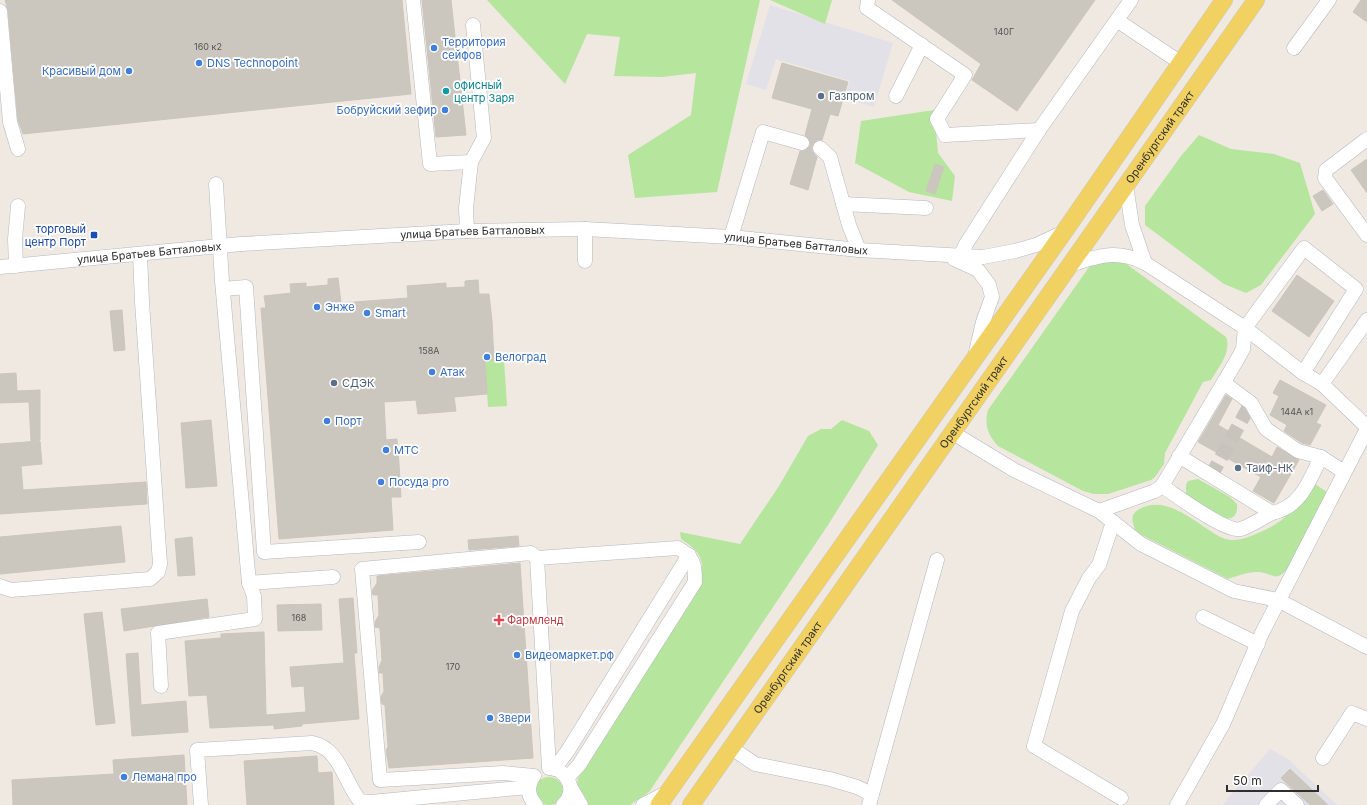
<svg xmlns="http://www.w3.org/2000/svg" width="1367" height="805" font-family="Inter,sans-serif">
<style>
.industrial{fill:#e3e1e8}
.green{fill:#b6e59e}
.building{fill:#cbc7bf;stroke:#cbc5ba}
.lines{fill:none;stroke-linecap:round;stroke-linejoin:round}
.minor-tunnel{stroke:#c8c4bd;stroke-width:14;stroke-dasharray:14 7;stroke-linecap:butt}
.minor-casing{stroke:#b4b7c1;stroke-width:15}
.major-casing{stroke:#c9c9c9;stroke-width:18}
.minor{stroke:#fff;stroke-width:14}
.major{stroke:#f2d163;stroke-width:17}
.shop-dot{fill:#3f7fe0;stroke:#fff;stroke-width:1.5}
.culture-dot{fill:#0f9aa8;stroke:#fff;stroke-width:1.5}
.service-dot{fill:#5c6f8a;stroke:#fff;stroke-width:1.5}
.transit-dot{fill:#1a4fb4;stroke:#fff;stroke-width:1.5}
.health-dot{fill:#e0444e;stroke:#fff;stroke-width:1.5}
.labels{text-anchor:middle;stroke-width:3.5;stroke-linejoin:round;paint-order:stroke}
.number-label{font-size:9px;fill:#555452}
.shop-label{font-size:11px;fill:#366cbe;stroke:#fff;text-anchor:start}
.culture-label{font-size:11px;fill:#0d838f;stroke:#fff;text-anchor:start}
.service-label{font-size:11px;fill:#4e5e75;stroke:#fff;text-anchor:start}
.street-label{font-size:11px;fill:#2e2e2e;stroke:#fff}
.transit-label{font-size:11px;fill:#164399;stroke:#fff;text-anchor:end}
.health-label{font-size:11px;fill:#be3a42;stroke:#fff;text-anchor:start}
</style>
<rect width="100%" height="100%" fill="#efe9e1"/>
<path class="industrial" d="M770,5L893,43L874,107L845,98L850,81L776,59L766,90L746,84Z
M1270,749L1288,759L1337,805H1222Z"/>
<path class="green" d="M487,0H760L717,192L635,198L628,155L691,115L696,73L662,77L614,76L620,37L587,34L565,84Z
M770,0H832L825,24Z
M934,110L938,153L955,176L952,201L909,192L855,163L861,121Z
M1199,135L1231,149L1274,154L1300,163L1315,214L1261,285L1246,293L1224,284L1145,225V206L1181,156Z
M1121,260L1226,337C1232,352 1218,368 1211,380L1203,382L1165,453L1164,464L1155,477L1151,480L1108,494H1094L1083,491L998,446C988,435 984,425 988,410L1092,263Z
M504,360L507,406L488,407L485,361Z
M842,420L869,431L878,445L828,525L649,792L630,805H585L577,785L578,778L700,579C706,558 698,550 681,539L680,532L740,544L779,486L808,436L821,429H831Z
M1198,479L1230,497L1237,504C1238,515 1233,521 1221,518L1186,495V485L1188,481Z
M1312,482L1327,492L1326,495L1291,564C1275,586 1275,572 1256,572C1247,572 1237,576 1228,579L1136,532C1133,524 1129,515 1138,510C1164,494 1191,519 1212,532C1218,536 1225,540 1232,540C1245,541 1279,525 1287,515C1297,504 1297,489 1312,482Z
M535 791a14 14 0 1 1 28 0a14 14 0 1 1-28 0Z"/>
<path class="building" d="M5,0H402L411,94L23,134L18,120L8,10Z
M422,0H451L466,135L436,137Z
M892,0H1095L1017,111L972,80L981,64Z
M1361,0H1367V22L1353,12Z
M782,63L848,82L838,116L830,114L822,140H817L812,146V151L817,157L808,190L790,184L800,151H804L810,146V141L805,135L812,109L772,98Z
M1367,159V193L1351,170Z
M935,164L944,167L935,194L926,191Z
M1323,190L1333,204L1322,211L1313,196Z
M1297,275L1334,301L1309,337L1272,311Z
M338,278L341,303L408,298L407,286L446,283V288L465,287V281L478,280L479,294H489L492,321L494,360L485,361L487,394L454,397L456,411L418,414L416,400L384,402L386,440L397,439L399,464L401,497H391L393,530L279,539L261,308H266L264,296L291,293L290,284L306,283V287L328,285V279Z
M122,310L125,350L114,351L110,311Z
M16,373L17,391L40,390V440L31,441L29,402L0,403V374Z
M1280,380L1326,405L1316,423L1321,425L1310,445L1302,443L1284,431L1287,425L1270,415L1279,396L1273,393Z
M1226,395L1232,399L1218,425L1272,457L1277,447L1299,460L1274,503L1253,491L1261,477L1198,442Z
M211,420L217,486L186,488L181,423Z
M40,441L42,464L21,466L23,490L146,482L147,504L0,514V444Z
M121,526L125,562L0,574V537Z
M518,536L519,546L469,550L468,540Z
M192,537L195,575L178,576L175,539Z
M520,563L533,758L389,768L386,750L388,747L385,705L382,704L381,697L384,691L383,673H379V667L382,660L380,628L375,627V622L379,615L378,595H373L372,591L377,583V576Z
M353,598L357,653H354L359,719L302,724V726L274,729V725L210,728L207,695L189,696L185,641L221,638V634L264,632L266,715L306,712L304,686L292,687L290,667L344,663L339,599Z
M207,599L209,617L124,631L121,609Z
M321,604L322,630L278,631L277,605Z
M102,612L115,723L96,725L84,614Z
M138,653L141,705L186,701L188,732L132,736L126,654Z
M184,755L187,805H13L12,780L114,774L113,760Z
M317,756L318,773L332,772L334,805H247L244,761Z
M1290,769L1328,805H1310L1281,778Z"/>
<g class="lines">
<path class="minor-tunnel" d="M1211,476L1251,403"/>
<g class="minor-casing">
<g id="minor">
<path d="M413,0L430,164L471,162L466,208L467,231"/>
<path d="M868,0L867,8L965,75L937,119L945,135L1039,130"/>
<path d="M0,11L10,122L18,149"/>
<path d="M1118,21L1181,63"/>
<path d="M1294,48L1329,0"/>
<path d="M896,96L922,45"/>
<path d="M1367,139L1326,170L1325,178L1367,235"/>
<path d="M820,148L830,157L849,225L859,250"/>
<path d="M471,162L484,138L473,25"/>
<path d="M216,184L222,281L249,583L333,577"/>
<path d="M1126,185L1132,225L1145,263"/>
<path d="M843,204L926,208"/>
<path d="M731,237L763,132L802,143"/>
<path d="M960,256L966,244L1039,130L1131,0"/>
<path d="M954,259L978,270L989,285L992,297L983,322L975,356"/>
<path d="M585,261V229"/>
<path d="M1070,265C1098,256 1116,249 1145,263L1245,328L1303,373L1322,384L1367,427"/>
<path d="M16,266L15,239L18,206"/>
<path id="s1" d="M0,267L241,244L467,231L585,229L731,237L859,250L983,257L1015,251L1036,245L1064,232"/>
<path d="M223,289L246,287L264,552L419,542"/>
<path d="M1224,383L1251,403L1266,429L1298,451L1321,457"/>
<path d="M1322,384L1367,320"/>
<path d="M953,433L1014,470L1099,511L1141,544L1234,591L1278,600L1367,647"/>
<path d="M1179,456L1272,513C1301,507 1309,481 1321,457L1344,472"/>
<path d="M1162,486C1176,495 1226,533 1241,529C1251,526 1262,518 1272,513"/>
<path d="M1099,511L1155,491L1162,486L1237,360L1243,349L1245,328L1304,248L1356,289L1303,373"/>
<path d="M1113,522L1099,565L1089,578L1072,611L1034,746L1121,798"/>
<path d="M0,586L11,590L150,579L158,572L160,564L142,302L140,254"/>
<path d="M1203,617L1258,644"/>
<path d="M161,686L158,633L255,619L254,596L249,583"/>
<path d="M730,747L755,764L830,779L857,787L871,794"/>
<path d="M1323,758L1352,713L1367,719"/>
<path d="M549,768L537,558L678,548C694,557 695,564 695,582L579,765L567,778"/>
<path d="M554,769L567,752L689,555"/>
<path d="M561,772C572,780 574,795 563,805"/>
<path d="M534,776L503,773L380,780L362,569L531,553L537,558"/>
<path d="M532,778C527,788 528,797 536,805"/>
<path d="M570,786L581,805"/>
<path d="M201,805L197,750L312,743C340,748 344,782 360,801L371,802L529,787"/>
<path d="M643,805L668,792"/>
<path d="M869,805L937,560"/>
<path d="M1177,805L1223,724L1262,633L1367,429"/>
<path d="M1266,805L1281,790L1297,805"/>
</g>
</g>
<g class="major-casing">
<g id="major">
<path d="M659,805L1064,232L1224,0"/>
<path id="s2" d="M691,805L1256,0"/>
</g>
</g>
<use href="#minor" class="minor"/>
<use href="#major" class="major"/>
</g>
<g class="shop-dot">
<circle cx="434" cy="48" r="4"/>
<circle cx="199" cy="63" r="4"/>
<circle cx="129" cy="71" r="4"/>
<circle cx="445" cy="110" r="4"/>
<circle cx="317" cy="307" r="4"/>
<circle cx="367" cy="313" r="4"/>
<circle cx="487" cy="357" r="4"/>
<circle cx="432" cy="372" r="4"/>
<circle cx="327" cy="421" r="4"/>
<circle cx="386" cy="450" r="4"/>
<circle cx="381" cy="482" r="4"/>
<circle cx="517" cy="655" r="4"/>
<circle cx="490" cy="718" r="4"/>
<circle cx="124" cy="777" r="4"/>
</g>
<circle class="culture-dot" cx="446" cy="91" r="4"/>
<g class="service-dot">
<circle cx="821" cy="96" r="4"/>
<circle cx="334" cy="383" r="4"/>
<circle cx="1238" cy="468" r="4"/>
</g>
<rect class="transit-dot" x="90" y="231" width="8" height="8" rx="2"/>
<path class="health-dot" d="M497 614h4v4h4v4h-4v4h-4v-4h-4v-4h4z"/>
<g class="labels">
<g class="number-label">
<text x="1004" y="35">140Г</text>
<text x="208" y="50">160 к2</text>
<text x="429" y="354">158А</text>
<text x="1297" y="415">144А к1</text>
<text x="299" y="621">168</text>
<text x="453" y="670">170</text>
</g>
<g class="shop-label">
<text x="442" y="46">Территория<tspan x="442" dy="13">сейфов</tspan></text>
<text x="207" y="67">DNS Technopoint</text>
<text x="121" y="75" text-anchor="end">Красивый дом</text>
<text x="437" y="114" text-anchor="end">Бобруйский зефир</text>
<text x="325" y="311">Энже</text>
<text x="375" y="317">Smart</text>
<text x="495" y="361">Велоград</text>
<text x="440" y="376">Атак</text>
<text x="335" y="425">Порт</text>
<text x="394" y="454">МТС</text>
<text x="389" y="486">Посуда pro</text>
<text x="525" y="659">Видеомаркет.рф</text>
<text x="498" y="722">Звери</text>
<text x="132" y="781">Лемана про</text>
</g>
<g class="culture-label">
<text x="454" y="89">офисный<tspan x="454" dy="13">центр Заря</tspan></text>
</g>
<g class="service-label">
<text x="829" y="100">Газпром</text>
<text x="342" y="387">СДЭК</text>
<text x="1246" y="472">Таиф-НК</text>
</g>
<g class="street-label">
<text dy="4" stroke="none"><textPath href="#s2" startOffset="816">Оренбургский тракт</textPath></text>
<text dy="4" stroke="none"><textPath href="#s1" startOffset="474">улица Братьев Батталовых</textPath></text>
<text dy="4" stroke="none"><textPath href="#s1" startOffset="798">улица Братьев Батталовых</textPath></text>
<text dy="4" stroke="none"><textPath href="#s1" startOffset="150">улица Братьев Батталовых</textPath></text>
<text dy="4" stroke="none"><textPath href="#s2" startOffset="492">Оренбургский тракт</textPath></text>
<text dy="4" stroke="none"><textPath href="#s2" startOffset="168">Оренбургский тракт</textPath></text>
</g>
<g class="transit-label">
<text x="86" y="233">торговый<tspan x="86" dy="13">центр Порт</tspan></text>
</g>
<g class="health-label">
<text x="507" y="624">Фармленд</text>
</g>
</g>
<path d="M1227 785v6h91v-6" fill="none" stroke="#2e2e2e" stroke-width="2"/>
<text x="1233" y="785" font-size="12" fill="#2e2e2e" stroke="#ffffff" stroke-width="3" paint-order="stroke">50 m</text>
</svg>
